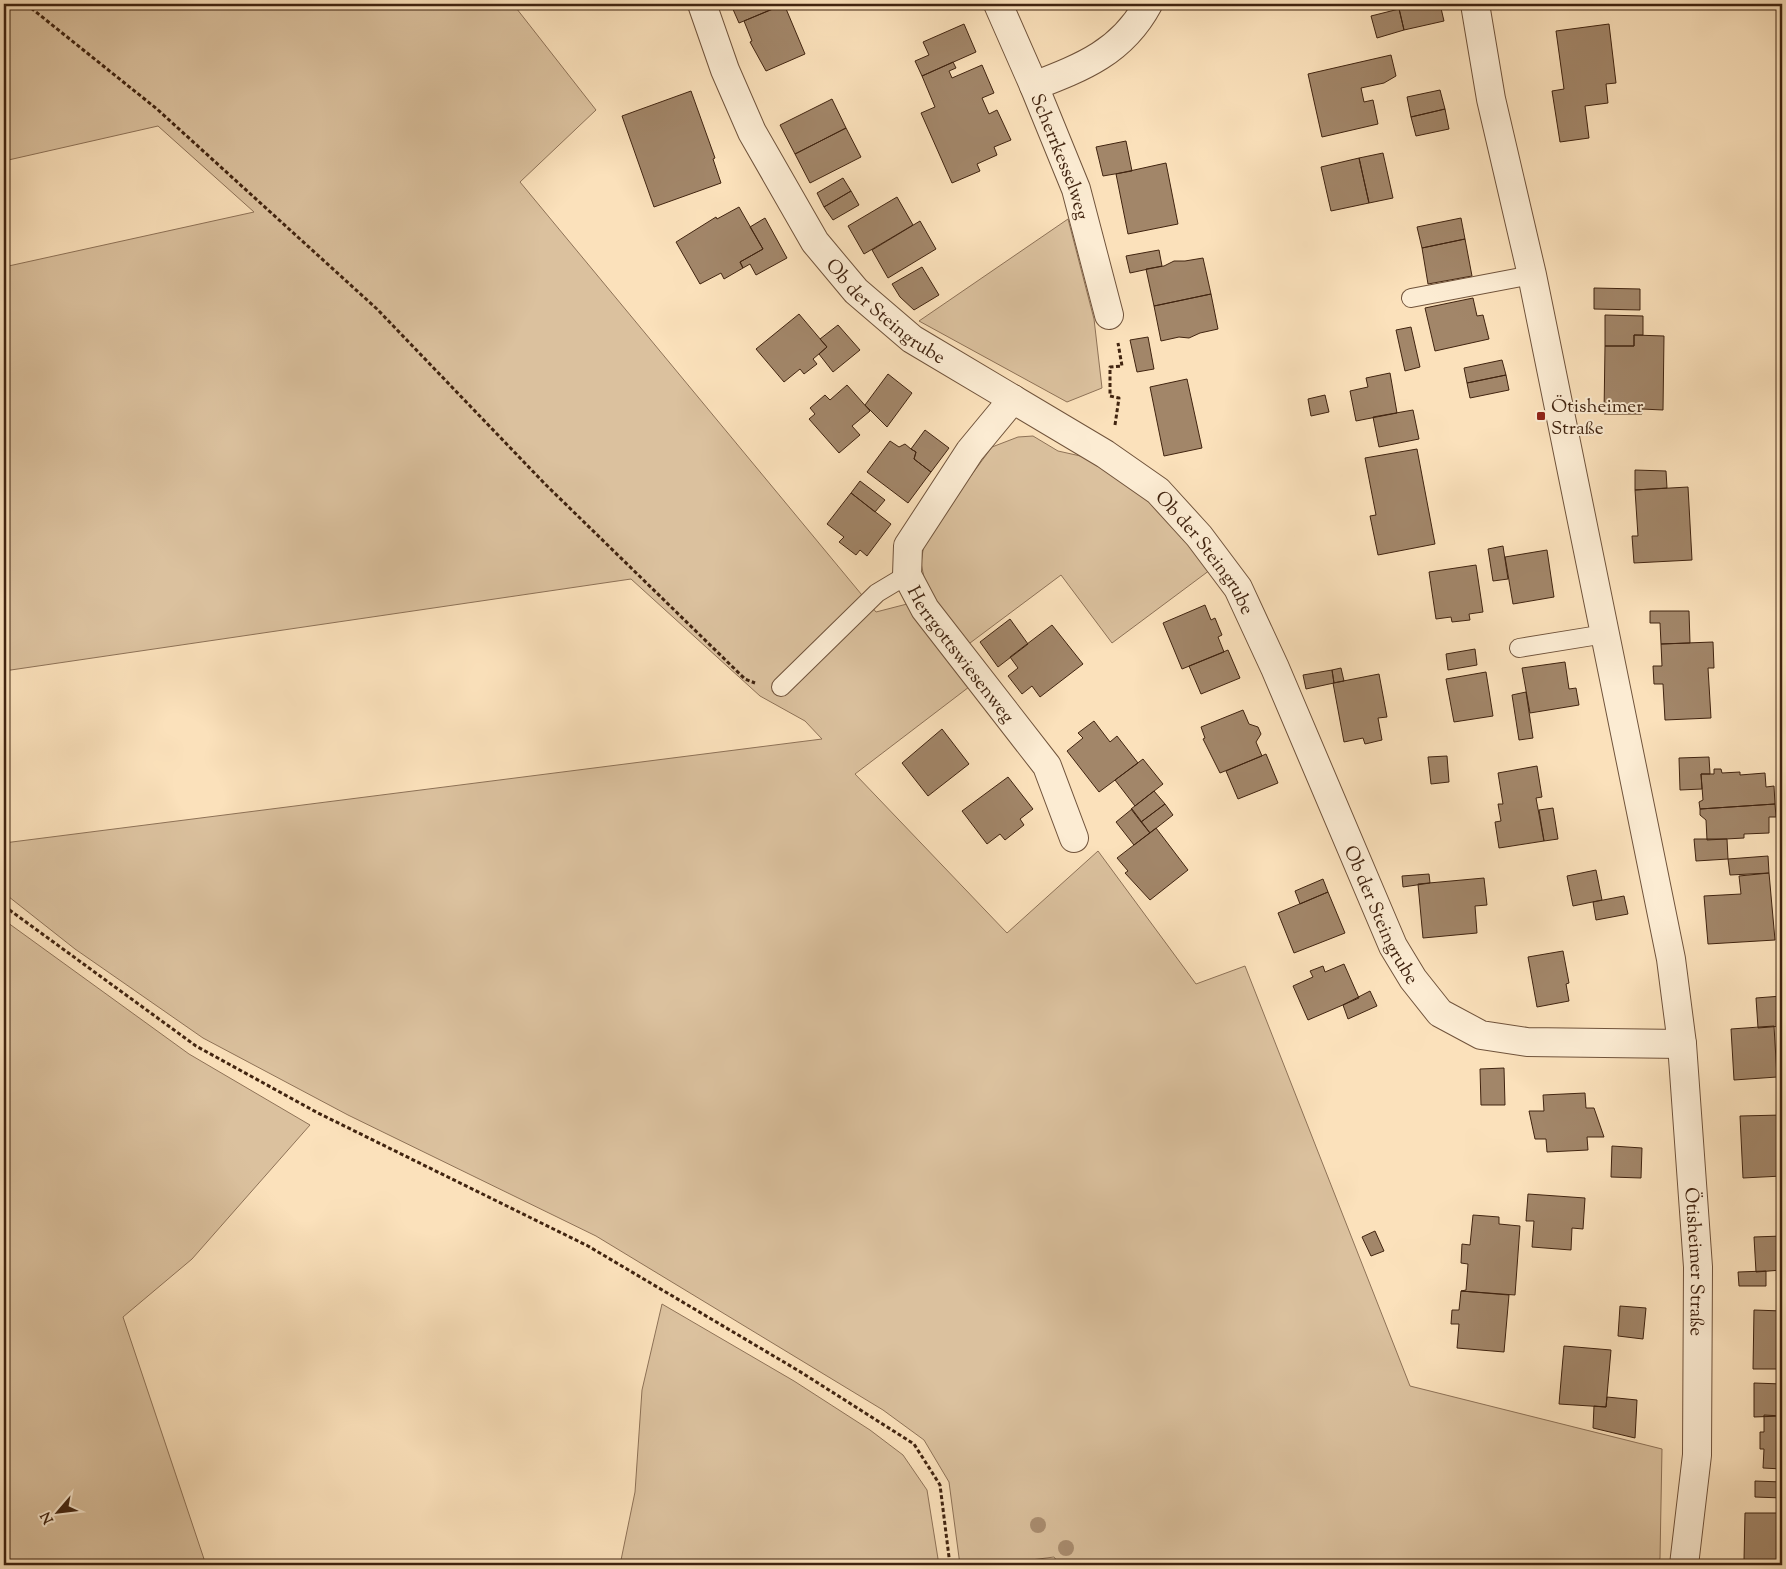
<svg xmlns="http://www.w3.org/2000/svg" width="1786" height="1569" font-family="'Sorts Mill Goudy',serif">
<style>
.green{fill:#dbc19e;stroke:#8e7257}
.building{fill:#a28669;stroke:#412410}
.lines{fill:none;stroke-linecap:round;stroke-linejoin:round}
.service-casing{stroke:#70533b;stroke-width:20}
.minor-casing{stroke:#70533b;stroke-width:30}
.path{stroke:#412410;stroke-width:3;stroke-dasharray:4 2.5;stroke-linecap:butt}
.service{stroke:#fcecd3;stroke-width:18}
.minor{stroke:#fcecd3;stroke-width:28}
.tree{fill:#aa8e71}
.poi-dot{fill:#8f2418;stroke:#fcecd3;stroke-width:2}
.labels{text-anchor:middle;stroke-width:4;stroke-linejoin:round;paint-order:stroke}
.street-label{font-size:19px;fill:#412410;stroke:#fcecd3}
.poi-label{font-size:19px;fill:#412410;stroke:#fcecd3;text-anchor:start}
</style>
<rect width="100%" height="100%" fill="#fbe1bb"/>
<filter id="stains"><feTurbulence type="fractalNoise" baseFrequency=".004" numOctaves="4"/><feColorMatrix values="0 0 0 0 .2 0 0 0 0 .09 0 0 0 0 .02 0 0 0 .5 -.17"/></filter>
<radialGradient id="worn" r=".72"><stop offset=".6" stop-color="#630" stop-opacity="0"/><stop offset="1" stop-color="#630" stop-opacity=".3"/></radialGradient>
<path class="green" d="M4,4H513L596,110L520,182L876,612L907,604L969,687L855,774L1007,933L1098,851L1196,984L1245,966L1410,1386L1662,1449L1660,1558L1658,1565H1060L1054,1557L1031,1560L1021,1565H960L949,1482L924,1440L883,1410L596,1236L348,1115L203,1038L75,949L4,893V843L822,739L805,721L760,696L631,579L4,671V267L254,212L158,126L4,161Z
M1068,219L1094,319L1102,388L1067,402L919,321Z
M1033,436L1058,451L1094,459L1154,502L1210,570L1112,643L1061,575L966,646L928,596L921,563L925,538L992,447L1018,437Z
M4,920L189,1054L310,1125L192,1259L123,1317L206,1565H4Z
M662,1304L794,1381L870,1430L903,1455L927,1490L939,1565H620L635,1492L642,1390Z"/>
<path class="building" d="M740,4H771L773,9L739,23L732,7Z
M784,4L805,54L766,71L750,42L752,41L744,21Z
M1398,4H1440L1444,21L1404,30Z
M1399,9L1404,30L1377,38L1371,16Z
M964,24L976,52L922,76L915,61L929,55L923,42Z
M1609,24L1616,83L1606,84L1608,103L1585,106L1589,138L1560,142L1552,91L1564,89L1556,31Z
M1391,55L1396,76L1384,83L1361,88L1364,102L1373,100L1378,124L1322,137L1308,74Z
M953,62L956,68L949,71L952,78L982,65L994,93L982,98L989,114L997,110L1011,140L994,147L997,155L977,164L980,171L952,183L921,113L935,107L922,76Z
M1440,90L1445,109L1411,117L1407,97Z
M691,91L715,158L713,159L721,183L654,207L622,116Z
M832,99L846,128L795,154L780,125Z
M1445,109L1449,129L1416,136L1411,117Z
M846,128L861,157L810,183L795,154Z
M1126,141L1132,171L1103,176L1096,147Z
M1383,153L1393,198L1369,203L1359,158Z
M1359,158L1369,203L1331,211L1321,167Z
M1166,163L1178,224L1128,234L1116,174Z
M843,178L851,191L824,207L817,193Z
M851,191L859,205L833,220L824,207Z
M897,197L913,225L864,254L848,226Z
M739,207L763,249L740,262L743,268L724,279L721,273L700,284L676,242L716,217L717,219Z
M765,218L787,258L756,275L750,264L743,268L740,262L763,249L750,227Z
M1461,218L1465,239L1422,248L1417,227Z
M920,221L936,249L888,278L872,250Z
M1465,239L1472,276L1428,284L1422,248Z
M1159,250L1162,266L1130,273L1126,256Z
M1203,258L1211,294L1154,306L1146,269L1164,266L1174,261H1185Z
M922,267L939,295L914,310L900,297L892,284Z
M1594,288L1640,289V310L1594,309Z
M1211,294L1218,329L1200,333L1189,338L1179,337L1161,341L1154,306Z
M1473,298L1477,316L1483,315L1489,339L1435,351L1425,308Z
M799,314L827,347L813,359L817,364L804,374L800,369L784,382L756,349Z
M1605,315L1643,316V335H1634V346H1605Z
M838,325L860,350L833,372L819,354L827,347L820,339Z
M1411,327L1420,367L1405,371L1396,330Z
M1634,335L1664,336L1663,410L1642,409V414H1604L1605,346H1634Z
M1148,337L1154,369L1137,372L1130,340Z
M1502,360L1506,375L1467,383L1464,368Z
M1390,373L1397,413L1356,421L1350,391L1368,387L1366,378Z
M888,374L912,393L887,427L865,405Z
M1506,375L1509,390L1470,398L1467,383Z
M1187,379L1202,448L1164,456L1150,387Z
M847,385L870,411L852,426L860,435L839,453L809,419L815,414L810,408L825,395L830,400Z
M1325,395L1329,412L1311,416L1308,399Z
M1413,410L1419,439L1379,447L1373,417Z
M925,430L949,448L931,472L914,459L916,452L911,449Z
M890,441L899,447L905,444L911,449L916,452L914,459L931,472L908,503L867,472Z
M1417,449L1435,544L1378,555L1370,516L1376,515L1365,458Z
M1635,470L1666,471L1667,488L1635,490Z
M860,481L885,500L875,512L851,493Z
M1688,487L1692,560L1634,563L1632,536H1638L1635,490Z
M851,493L891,524L867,556L860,550L856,555L839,542L844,537L827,524Z
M1503,546L1508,579L1493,581L1488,549Z
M1547,550L1554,597L1513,604L1505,557Z
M1476,565L1483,612L1469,614L1470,620L1452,622L1451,617L1436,619L1429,572Z
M1205,605L1211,620L1215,618L1222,635L1218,637L1224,652L1182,669L1163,623Z
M1650,611H1689L1690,643L1661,644L1660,623H1650Z
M1010,619L1028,644L998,667L980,642Z
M1052,625L1083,664L1040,697L1032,686L1022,694L1008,676L1018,668L1010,657Z
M1713,642L1714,668H1708L1711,718L1665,720L1663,684H1654L1653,666H1662L1661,644Z
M1475,649L1477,665L1448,670L1446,654Z
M1228,650L1240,678L1201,694L1189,666Z
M1565,662L1569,689L1576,688L1579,705L1530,713L1522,668Z
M1341,668L1344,681L1334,683L1332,670Z
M1332,670L1334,683L1306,689L1303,675Z
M1486,672L1493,716L1454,722L1446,679Z
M1379,674L1387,717L1378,718L1382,740L1365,744L1363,738L1344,742L1333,683Z
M1526,692L1533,738L1519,740L1512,695Z
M1243,710L1249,724L1258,727L1261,734L1256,742L1262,756L1220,773L1203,739L1205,738L1201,727Z
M1094,721L1110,742L1117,736L1138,763L1099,792L1067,751L1083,738L1078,733Z
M942,729L969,764L928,796L902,763Z
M1266,754L1278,783L1238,799L1226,771Z
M1447,756L1449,782L1431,784L1428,757Z
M1709,757L1710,774H1701L1702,789L1680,790L1679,758Z
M1143,759L1163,784L1135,806L1115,780Z
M1537,766L1542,797L1536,798L1544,841L1499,848L1495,822L1501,821L1498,804H1503L1498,773Z
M1714,769H1721L1722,773L1740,772V775L1765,773L1766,787L1774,786L1775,804L1700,809L1699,802L1703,800L1701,774H1714Z
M1008,777L1033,809L1020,819L1024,825L1005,840L1000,834L987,844L962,811Z
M1154,791L1165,804L1141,822L1131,809Z
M1165,804L1173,815L1150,833L1141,822Z
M1775,804L1776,817H1769V833L1744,834V838L1707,840L1706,820L1700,815V809Z
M1553,808L1558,839L1544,841L1539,810Z
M1132,809L1150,833L1134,845L1116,822Z
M1156,828L1188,870L1150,900L1125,873L1128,871L1117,858Z
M1694,839H1727L1728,859L1696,861Z
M1768,856L1769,873L1730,875L1728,859Z
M1596,870L1602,900L1573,906L1567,876Z
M1769,873L1775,940L1708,944L1704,896L1741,894L1739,876Z
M1429,874L1430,883L1403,887L1402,876Z
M1484,878L1487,905L1475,906L1477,933L1423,938L1418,884Z
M1323,879L1328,892L1300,904L1295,891Z
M1328,892L1345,933L1294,953L1278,913Z
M1624,896L1628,914L1596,920L1593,902Z
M1563,951L1569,983L1566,984L1569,1001L1537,1007L1528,957Z
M1344,964L1359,998L1308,1020L1293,986L1313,977L1310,971L1323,966L1325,972Z
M1370,991L1377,1006L1348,1019L1343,1005Z
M1782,996V1026L1758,1028L1756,998Z
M1774,1026L1777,1077L1734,1080L1731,1029Z
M1504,1068L1505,1105H1481L1480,1069Z
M1585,1093L1586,1108H1594L1604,1137H1587L1588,1150L1547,1152L1546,1139H1535L1529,1111H1544L1543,1095Z
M1782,1115V1176L1743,1178L1740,1116Z
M1612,1146L1642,1148L1641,1178L1611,1177Z
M1528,1194L1585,1198L1583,1229L1572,1228L1571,1250L1532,1247L1534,1221H1526Z
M1473,1215L1499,1217V1224L1520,1226L1515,1295L1461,1291L1466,1290L1468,1264L1461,1263L1462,1244L1470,1245Z
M1375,1231L1384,1251L1371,1256L1362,1237Z
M1782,1236V1270L1756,1272L1754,1237Z
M1766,1271V1286H1739L1738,1272Z
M1461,1291L1509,1295L1504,1352L1457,1348L1459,1324H1451L1452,1310H1459Z
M1620,1306L1646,1308L1643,1339L1618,1336Z
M1754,1310L1782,1311V1369H1753Z
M1564,1346L1611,1350L1606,1407L1559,1404Z
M1754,1383L1782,1384V1416L1754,1417Z
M1607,1397L1637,1400L1635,1438L1593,1428L1594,1406L1606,1407Z
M1764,1415L1782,1416V1469L1763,1468L1764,1449H1760V1432H1764Z
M1755,1481L1782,1482V1498L1755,1497Z
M1745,1513H1782V1560H1744Z"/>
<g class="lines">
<g class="service-casing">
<path id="service" d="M1411,298L1532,275
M1519,648L1605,634
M781,687L877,593L907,575"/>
</g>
<g class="minor-casing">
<g id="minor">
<path id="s1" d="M702,4L725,70L752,132L815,242L856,291L912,339L1105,454L1158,491L1199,536L1238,588L1275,668L1393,946L1413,979L1440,1013L1481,1035L1527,1042L1682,1044"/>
<path id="s2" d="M998,4L1034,86L1076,189L1109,315"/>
<path id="s3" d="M1475,4L1491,99L1532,275L1671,959L1682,1044L1698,1267L1697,1455L1684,1565"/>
<path d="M1034,86C1083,67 1122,52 1148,4"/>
<path id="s4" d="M1013,399L970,451L908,546L907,575L925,609L1047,766L1074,838"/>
</g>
</g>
<path class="path" d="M26,4L157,109L377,309L545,484L745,679L755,683
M1115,425L1119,398L1110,396V367L1122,366L1118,343
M4,906L196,1046L318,1113L588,1246L799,1371L914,1444L940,1485L950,1565"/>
<use href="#service" class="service"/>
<use href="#minor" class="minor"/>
</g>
<g class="tree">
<circle cx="1038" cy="1525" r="8"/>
<circle cx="1066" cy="1548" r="8"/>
</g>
<rect class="poi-dot" x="1536" y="411" width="10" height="10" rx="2.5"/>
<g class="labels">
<g class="street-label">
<text dy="7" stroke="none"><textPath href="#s2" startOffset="165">Scherrkesselweg</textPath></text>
<text dy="7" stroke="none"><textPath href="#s1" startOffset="364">Ob der Steingrube</textPath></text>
<text dy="7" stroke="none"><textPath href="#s1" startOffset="769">Ob der Steingrube</textPath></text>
<text dy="7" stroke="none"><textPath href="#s4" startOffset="306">Herrgottswiesenweg</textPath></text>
<text dy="7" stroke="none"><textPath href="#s1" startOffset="1174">Ob der Steingrube</textPath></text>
<text dy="7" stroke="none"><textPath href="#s3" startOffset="1279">Ötisheimer Straße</textPath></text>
</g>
<g class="poi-label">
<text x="1551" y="412">Ötisheimer<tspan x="1551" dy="22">Straße</tspan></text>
</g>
</g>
<rect width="1786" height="1569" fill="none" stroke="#fbe1bb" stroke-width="20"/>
<rect x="5" y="5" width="1776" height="1559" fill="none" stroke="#412410" stroke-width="2.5"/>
<rect x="10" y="10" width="1766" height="1549" fill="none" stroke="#412410"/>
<g transform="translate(58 1512) rotate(242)" stroke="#fcecd3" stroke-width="4" paint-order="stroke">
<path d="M0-4L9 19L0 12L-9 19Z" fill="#412410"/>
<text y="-8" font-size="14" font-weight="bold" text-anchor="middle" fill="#412410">N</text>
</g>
<rect width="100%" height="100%" filter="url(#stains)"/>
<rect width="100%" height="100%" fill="url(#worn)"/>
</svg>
